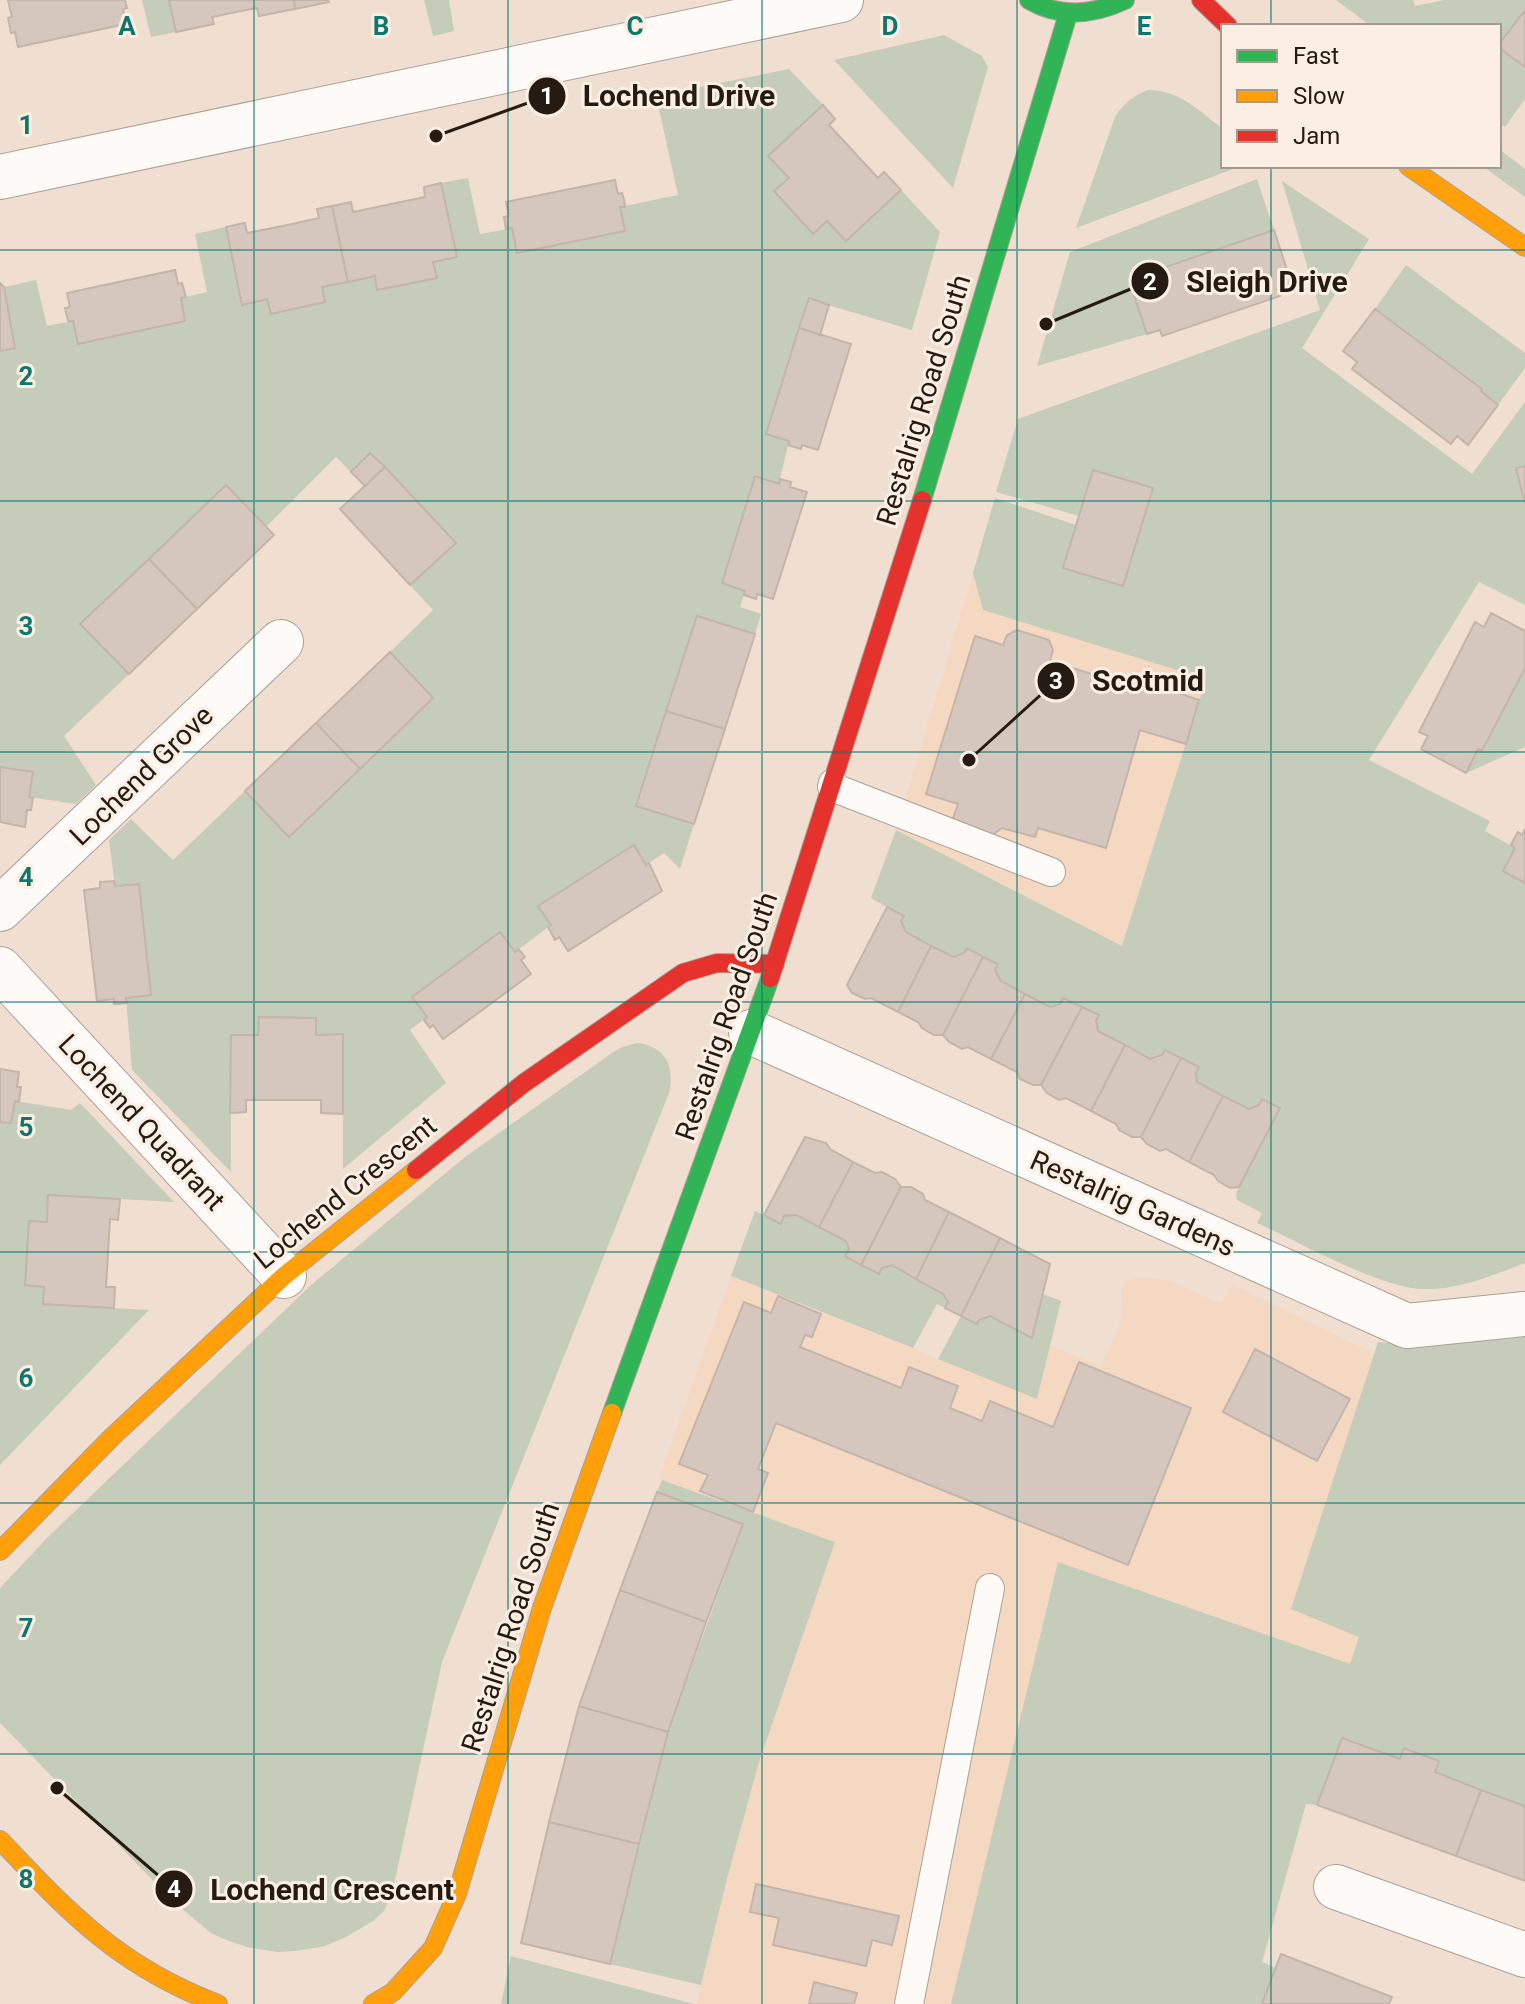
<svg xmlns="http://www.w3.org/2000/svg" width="1525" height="2004" font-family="Roboto,sans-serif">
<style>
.built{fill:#f5d8c1}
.green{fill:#c6ccba}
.building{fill:#d5c7bd;stroke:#c3b5aa;stroke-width:2}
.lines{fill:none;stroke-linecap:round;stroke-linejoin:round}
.lane-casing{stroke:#ada096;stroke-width:30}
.street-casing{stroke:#ada096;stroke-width:46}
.fast-casing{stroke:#ada096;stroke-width:20}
.slow-casing{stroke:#ada096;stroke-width:20}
.jam-casing{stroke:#ada096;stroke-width:20}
.lane{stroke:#fdfaf8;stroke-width:28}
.street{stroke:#fdfaf8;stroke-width:44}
.fast{stroke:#30b455;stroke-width:18}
.slow{stroke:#ff9f0a;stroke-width:18}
.jam{stroke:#e5322d;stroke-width:18}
.grid{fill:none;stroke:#0f766e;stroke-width:2;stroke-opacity:0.55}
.labels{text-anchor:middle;stroke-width:6;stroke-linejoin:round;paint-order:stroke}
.street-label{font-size:28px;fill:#261b12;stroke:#fbefe4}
.grid-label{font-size:26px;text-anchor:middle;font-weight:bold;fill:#0f766e;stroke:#fbefe4;stroke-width:6;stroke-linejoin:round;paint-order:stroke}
.leader{fill:none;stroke:#261b12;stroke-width:3}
.callout-dot{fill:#261b12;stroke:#fbefe4;stroke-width:3}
.mark-label{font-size:24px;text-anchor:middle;font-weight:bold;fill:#fff}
.callout-label{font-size:30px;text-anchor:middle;font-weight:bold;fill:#261b12;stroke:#fbefe4;stroke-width:6;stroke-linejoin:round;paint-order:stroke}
</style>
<rect width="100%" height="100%" fill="#f0ded0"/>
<path class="built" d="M973,573L983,610L1206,678L1122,946L896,830Z
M731,1276L1037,1399L1049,1345L1101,1366L1123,1317L1121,1289L1127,1281L1142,1277L1168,1280L1221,1304L1232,1285L1375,1354L1291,1609L1359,1637L1306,1803L1252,2004H697L728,1875L759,1762L834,1542L659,1478Z"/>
<path class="green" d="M142,0H169L176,32L151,37Z
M424,0H449L454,31L433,36Z
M1336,0H1413L1415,6L1445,0H1525V10L1499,44V26H1371Z
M944,35L982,56L988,67L953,188L834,60Z
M1499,48L1525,67V99L1505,127L1499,123Z
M789,69L823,105L768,156L789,178L775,192L812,233L827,221L846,240L901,190L940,232L912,330L808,299L766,433L789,441L780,479L779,484L755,476L722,583L745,591L740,607L761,614L755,634L697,616L636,805L694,824L680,869L664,853L646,865L633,845L539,906L551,925L515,952L500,932L412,996L427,1017L410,1030L446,1083L343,1169V1035H316V1018L259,1017L258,1035H231V1172L132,1070L126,998L151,994L139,885L115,886L109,840L131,819L173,860L245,791L289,836L433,698L390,652L433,610L410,585L455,543L370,453L351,472L336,457L266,527L226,486L81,624L129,674L64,736L96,785L76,804L29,797L33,772L0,767V351L15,348L4,287L36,280L47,326L73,321L78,344L185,321L181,298L207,292L195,234L226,227L242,304L267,299L271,314L325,302L322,287L375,276L378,290L436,278L433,262L457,257L441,183L468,178L480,234L512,228L517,252L625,231L620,207L678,195L656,96Z
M1148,90C1180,90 1199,111 1223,129V166H1241L1076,228L1115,117C1124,103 1133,96 1148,90Z
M1499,149L1525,169V197L1485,168L1499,166Z
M1257,179L1274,230L1155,270L1156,274L1130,283L1147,334L1037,366L1070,252Z
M1282,181L1369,239L1302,348L1472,474L1525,402V605L1479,582L1369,760L1490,821L1485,831L1515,848L1525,883V1263C1494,1275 1458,1290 1424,1289C1381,1289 1299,1242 1257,1223L1262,1213L1237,1200L1236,1194L1279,1109L1259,1105L1249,1109L1197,1082L1196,1073L1198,1066L1165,1050L1162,1055L1150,1059L1098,1031L1096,1021L1098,1015L1064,998L1060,1004L1050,1007L1001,981L995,970L998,964L967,948L964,953L954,957L906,932L901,921L903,916L871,898L896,830L1122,946L1206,679L983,610L973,573L995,498L1076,525L1064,568L1123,586L1152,488L1093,470L1079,516L996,492L1018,419L1320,310Z
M1406,265L1525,353V368L1498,405L1481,391L1482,388L1375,309Z
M1525,668V747L1466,773L1478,749L1483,751Z
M637,1043C666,1046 675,1067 669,1093L442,1662L393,1889L384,1911L373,1921L346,1937L325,1946L296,1951L277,1952L247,1947L226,1940L211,1933L175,1903L0,1723V1588L47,1538L310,1286L465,1157L612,1053L622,1047Z
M15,1101L71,1110L80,1103L174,1202L49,1195L47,1222H29L25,1285L44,1287L43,1304L149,1310L0,1465V1122L11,1123Z
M755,1211L780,1223L784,1216L796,1215L846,1241L849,1249L846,1257L878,1274L882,1268L892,1265L943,1294L948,1302L945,1308L937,1304L913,1348L731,1276Z
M1043,1294L1061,1301L1037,1399L938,1359L961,1316L977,1324L979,1320L990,1316L1032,1338Z
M1525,1335V1806L1435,1772L1439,1761L1404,1748L1400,1759L1317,1805L1306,1804L1262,1962L1276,1968L1262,2004H951L1058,1562L1350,1664L1359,1637L1291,1609L1378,1342L1424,1346Z
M662,1480L835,1542L759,1762L728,1875L701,1985L610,1964L668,1732L743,1525L657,1492Z
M511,1956L694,2004H501Z"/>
<path class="building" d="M8,0H125L127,8L123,9L126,24L18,47L15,32L11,33L8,18L12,17Z
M169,0H294L295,9L259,16L257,8L246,10L212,17L214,24L176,32Z
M294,0H328L329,2L295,9Z
M1525,10V67L1499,48V44Z
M823,105L835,119L829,125L878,178L884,172L901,190L846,241L827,221L813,234L774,191L789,178L768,156Z
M615,180L618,194L622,193L624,200L625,207H620L625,231L517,253L512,228L506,229L504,217L509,216L506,202Z
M441,183L457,257L433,262L437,278L377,290L375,276L348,282L332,206L351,202L353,212L425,197L424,187Z
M332,206L348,282L322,287L325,302L271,314L267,299L242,305L226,227L245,223L247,233L283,226L319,218L317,209Z
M1274,230L1292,285L1277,290L1280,296L1162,336L1160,330L1147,334L1130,283L1156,274L1154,271Z
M175,270L178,284L182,283L186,297L181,298L185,321L78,344L73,321H68L65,308L70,307L67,293Z
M0,283L4,287L15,348L0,351Z
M809,298L829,305L820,335L799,328Z
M1375,309L1482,389L1481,391L1498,405L1468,445L1457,436L1451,444L1352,369L1357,362L1343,351Z
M799,328L851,344L818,450L802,445L801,449L794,447L788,445L789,441L766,434Z
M370,453L385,467L365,486L351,472Z
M1525,466V504L1516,468Z
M385,467L456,543L410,585L340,509Z
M1093,470L1153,488L1123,586L1063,568Z
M755,476L779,484L780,479L791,482L790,487L807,492L773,599L757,594L756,599L744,595L745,591L722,583Z
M226,485L274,535L197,609L149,559Z
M149,559L197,609L129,674L80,624Z
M1491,613L1525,631V668L1482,751L1478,749L1466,773L1421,749L1428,736L1419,732L1475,622L1484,627Z
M697,616L755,634L725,729L666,711Z
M1017,630L1049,640L1053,650L1050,661L1152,693L1154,685L1199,700L1186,744L1140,730L1106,848L1038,828L1035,837L1002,828L991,836L961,827L953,818L958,804L926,794L975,636L1003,645L1007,635Z
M390,652L433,698L360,769L316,723Z
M666,711L725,729L694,824L636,806Z
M316,723L360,769L289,837L245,791Z
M0,767L33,772L29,797L33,798L31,810H27L25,827L0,822Z
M1525,829V883L1503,871L1515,848L1511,845L1514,839L1518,832L1522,835Z
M634,845L646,865L649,863L662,891L568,951L559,937L555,940L548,927L551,925L538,906Z
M114,881L115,886L139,884L151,995L126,998L127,1003L114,1004V999L97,1001L84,890L100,888V882Z
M887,907L904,916L901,921L906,932L931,946L898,1012L871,998L865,999L852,993L847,985Z
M500,932L515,952L518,949L522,953L525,957L521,960L531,974L443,1039L433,1025L430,1028L424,1020L427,1017L412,997Z
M931,946L954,957L964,953L967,948L983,957L943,1035H934L922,1028L918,1022L898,1012Z
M983,957L998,964L995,970L1001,981L1025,994L991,1059L968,1047L962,1049L949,1042L943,1035Z
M1025,994L1050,1007L1060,1004L1063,998L1082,1007L1041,1085H1033L1020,1079L1017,1072L991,1059Z
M1082,1007L1099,1015L1096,1021L1098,1031L1125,1045L1091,1111L1066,1098L1059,1100L1047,1093L1041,1085Z
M259,1017L316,1018V1035L343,1034V1114L321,1113V1100H246V1112L230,1113L231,1035H258Z
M1125,1045L1150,1059L1162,1055L1165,1050L1181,1058L1141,1137H1132L1119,1130L1116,1124L1091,1111Z
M1181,1058L1199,1067L1196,1073L1197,1082L1223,1096L1189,1162L1166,1149L1160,1151L1147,1144L1141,1137Z
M0,1069L19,1072L17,1087H21L20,1095L19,1102L15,1101L11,1123L0,1122Z
M1223,1096L1249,1109L1259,1105L1262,1099L1280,1108L1239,1187L1230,1188L1218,1181L1214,1175L1189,1162Z
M805,1137L826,1143L830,1149L853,1162L819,1227L796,1215L784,1216L781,1224L764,1215Z
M853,1162L875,1173L882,1172L895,1179L901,1187L861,1265L845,1256L849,1249L846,1241L819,1227Z
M901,1187H911L923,1194L925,1200L949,1212L916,1279L892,1265L882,1268L879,1274L861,1265Z
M48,1195L120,1199L118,1220L110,1219L106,1287H115L114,1308L43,1304L44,1287L25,1285L29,1221L47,1222Z
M949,1212L1000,1238L961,1316L945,1308L948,1302L943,1294L916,1279Z
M1000,1238L1050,1264L1032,1338L990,1316L979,1320L977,1324L961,1316Z
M778,1296L821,1314L812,1337L805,1335L800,1347L901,1388L909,1367L958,1386L950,1408L982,1421L990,1401L1053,1427L1079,1362L1191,1408L1128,1565L776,1423L758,1469L768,1473L753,1512L700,1491L708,1475L679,1464L744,1302L771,1313Z
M1255,1349L1350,1399L1317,1461L1223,1412Z
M657,1492L743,1524L706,1622L620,1590Z
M620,1590L706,1622L668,1732L579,1706Z
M579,1706L668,1732L639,1844L549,1822Z
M1342,1738L1400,1759L1404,1748L1439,1761L1435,1772L1481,1790L1456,1856L1317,1805Z
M1481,1790L1525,1806V1881L1456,1856Z
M549,1822L639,1844L610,1964L521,1943Z
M756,1884L899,1916L892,1945L872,1940L866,1966L773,1945L779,1918L750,1912Z
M1281,1954L1392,1997L1389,2004H1262Z
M814,1982L857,1993L854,2004H809Z"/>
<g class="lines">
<g class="lane-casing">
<path id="lane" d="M833,783L832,787L1051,872
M909,2004L990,1588"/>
</g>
<g class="street-casing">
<path id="street" d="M0,177L841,0
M0,909L281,642
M0,969L284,1276
M751,1032L1407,1326L1525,1314
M1336,1887L1525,1955"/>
</g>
<g class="fast-casing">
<path id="fast" d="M1029,0C1060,18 1093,15 1125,0
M922,500L1068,14
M612,1413L770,978"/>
</g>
<g class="slow-casing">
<path id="slow" d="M1408,166L1525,247
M0,1551L111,1438L284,1276L416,1170
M0,1840C70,1914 120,1967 218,2004
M373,2004L393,1992L433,1948L457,1894L542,1608L612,1413"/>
</g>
<g class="jam-casing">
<path id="jam" d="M1201,0L1228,26
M770,978L922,500
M416,1170L524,1083L683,973L717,963L775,964"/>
</g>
<use href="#lane" class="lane"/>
<use href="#street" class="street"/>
<use href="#fast" class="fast"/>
<use href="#slow" class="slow"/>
<use href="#jam" class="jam"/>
</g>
<path class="grid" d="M254,0V2004M508,0V2004M762,0V2004M1017,0V2004M1271,0V26M1271,166V2004M0,250H1525M0,501H1525M0,752H1525M0,1002H1525M0,1252H1525M0,1503H1525M0,1754H1525"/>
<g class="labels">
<g class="street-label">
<text transform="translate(923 400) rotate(-73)" y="10">Restalrig Road South</text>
<text transform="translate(141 775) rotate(-44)" y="10">Lochend Grove</text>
<text transform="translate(726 1016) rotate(-71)" y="10">Restalrig Road South</text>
<text transform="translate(142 1122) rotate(47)" y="10">Lochend Quadrant</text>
<text transform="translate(345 1192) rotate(-39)" y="10">Lochend Crescent</text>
<text transform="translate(1133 1203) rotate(24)" y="10">Restalrig Gardens</text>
<text transform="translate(510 1627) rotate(-72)" y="10">Restalrig Road South</text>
</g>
</g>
<g class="grid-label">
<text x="127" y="35">A</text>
<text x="381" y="35">B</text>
<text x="635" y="35">C</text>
<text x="890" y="35">D</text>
<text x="1144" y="35">E</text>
<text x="26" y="134">1</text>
<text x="26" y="385">2</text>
<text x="26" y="635">3</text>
<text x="26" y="886">4</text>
<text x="26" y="1136">5</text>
<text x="26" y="1387">6</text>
<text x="26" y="1637">7</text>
<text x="26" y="1888">8</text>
</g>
<path class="leader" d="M436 136L547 96M1046 324L1150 281M969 760L1056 681M57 1788L174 1889"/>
<g class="callout-dot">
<circle cx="436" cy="136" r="8"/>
<circle cx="1046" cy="324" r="8"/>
<circle cx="969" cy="760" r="8"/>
<circle cx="57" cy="1788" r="8"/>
<circle cx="547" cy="96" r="20"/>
<circle cx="1150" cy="281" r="20"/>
<circle cx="1056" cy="681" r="20"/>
<circle cx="174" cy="1889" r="20"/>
</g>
<g class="mark-label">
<text x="547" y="104">1</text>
<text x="1150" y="290">2</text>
<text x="1056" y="689">3</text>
<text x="174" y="1897">4</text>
</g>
<g class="callout-label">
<text x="679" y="106">Lochend Drive</text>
<text x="1267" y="292">Sleigh Drive</text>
<text x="1148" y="691">Scotmid</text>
<text x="332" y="1900">Lochend Crescent</text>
</g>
<rect x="1221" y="24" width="280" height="144" fill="#fbefe4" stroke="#a69a90" stroke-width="2"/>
<rect x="1237" y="50" width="40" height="12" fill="#30b455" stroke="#a69a90" stroke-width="2"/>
<text x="1293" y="64" font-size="24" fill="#261b12">Fast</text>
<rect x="1237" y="90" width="40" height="12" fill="#ff9f0a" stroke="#a69a90" stroke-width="2"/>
<text x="1293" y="104" font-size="24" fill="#261b12">Slow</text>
<rect x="1237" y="130" width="40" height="12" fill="#e5322d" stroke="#a69a90" stroke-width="2"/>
<text x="1293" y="144" font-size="24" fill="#261b12">Jam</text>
</svg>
